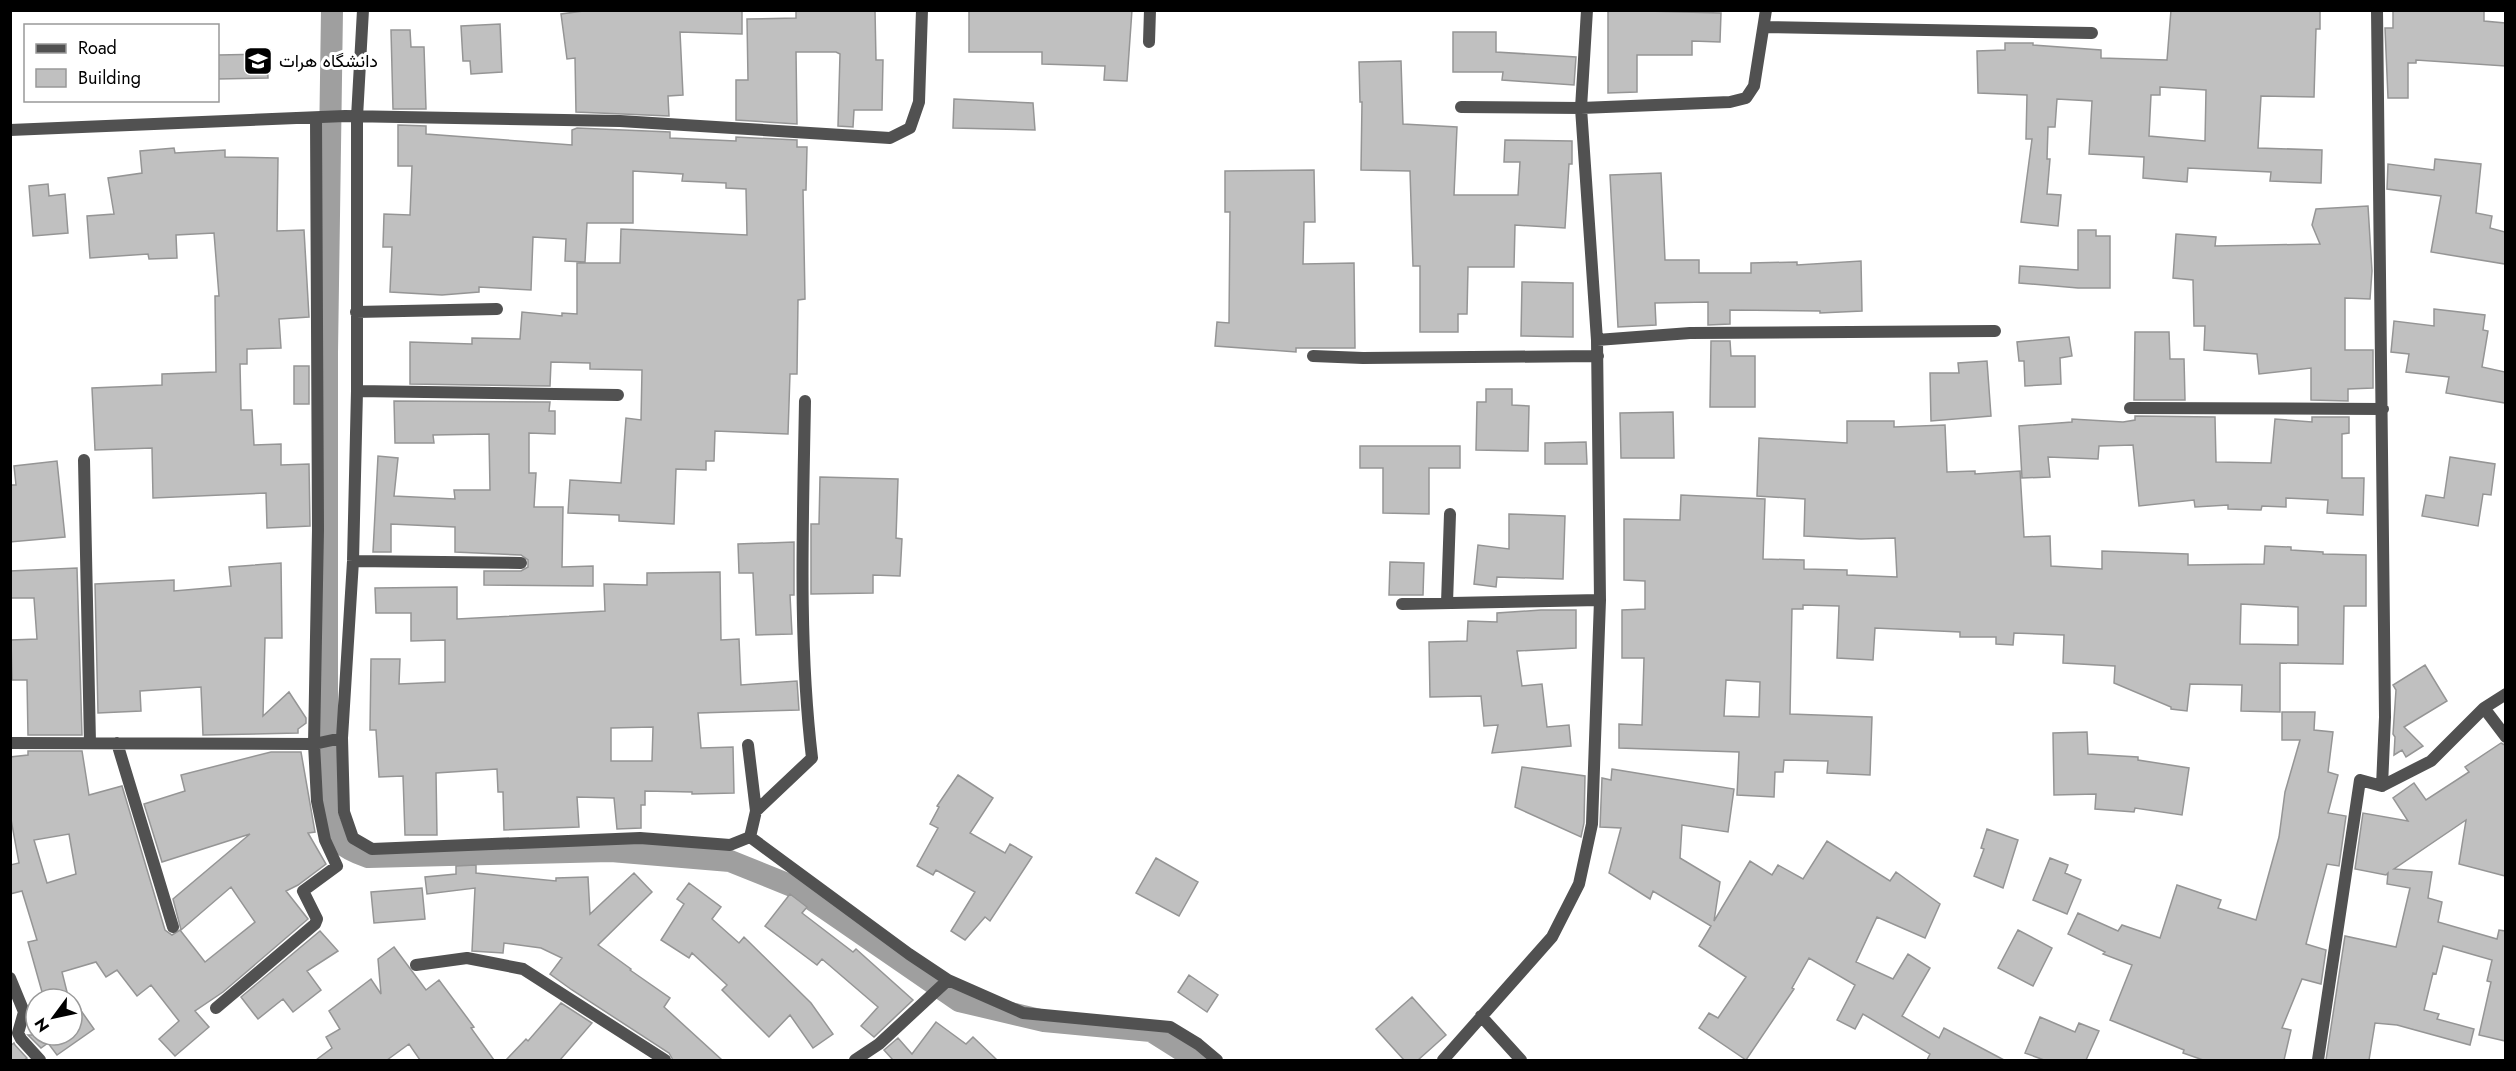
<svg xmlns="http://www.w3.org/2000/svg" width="2516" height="1071" font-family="Jost,Vazirmatn,sans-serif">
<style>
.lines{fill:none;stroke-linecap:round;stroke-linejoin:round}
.canal{stroke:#9f9f9f;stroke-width:22}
.building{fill:#c0c0c0;stroke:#959595;stroke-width:1.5;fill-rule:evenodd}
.minor{stroke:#515151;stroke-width:12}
.labels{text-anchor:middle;stroke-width:6;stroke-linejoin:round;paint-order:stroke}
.poi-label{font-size:18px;fill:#000;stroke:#fff;text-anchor:start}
</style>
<rect width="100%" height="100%" fill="#fff"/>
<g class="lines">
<path class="canal" d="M332,10L327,352V814C336,841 340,848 368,857L611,851L730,861L792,886L959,1001L1044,1021L1151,1031L1197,1060"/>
</g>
<path class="building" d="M591,10H742V34L680,32L683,95L668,96L669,116L576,112L575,58L567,59L561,14Z
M875,10L876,60H883L882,110H854L853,127L838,126L840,54L836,52H796L797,124L736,120V80H748L747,19L796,18V11Z
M969,10H1132L1127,81L1104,80L1105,66L1042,64V52H969Z
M1608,10L1721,13L1720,42L1692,41V55H1637V92L1608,93Z
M2171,10H2320V29H2316L2314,97L2261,96L2258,148L2322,150L2321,183L2270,181L2271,172L2188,168L2187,182L2143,178L2144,157L2089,154L2092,101L2057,99L2055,127H2048L2047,159H2050L2047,194L2061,195L2058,226L2021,222L2032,139H2026L2027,95L1978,93L1977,51L2005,50V43H2033V45L2101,50V58L2167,60ZM2160,87L2206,90L2205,141L2149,136L2151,95H2160Z
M2393,10H2484V21L2505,23V66L2416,60V63H2408V98H2388L2385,28H2393Z
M500,24L502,72L471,74L470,61H463L461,26Z
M391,30H410L411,47H424L426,109H393Z
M1453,32H1496V52L1576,57L1574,85L1502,80L1503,72H1453Z
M267,54L268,78L218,79V55Z
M1401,61L1403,124L1457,127L1454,195H1518L1520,162H1504L1505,140L1572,141V164H1569L1565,228L1515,225L1514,267H1468L1467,314H1458V332H1420V266H1413L1410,171L1361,170L1362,102H1360L1359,62Z
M954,99L1033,103L1035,130L953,128Z
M398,125L426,126V134L572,145V130L577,128L670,132V138L736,141V137L797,140V147H807L806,190H803L805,299L798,300L797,374H790L788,434L715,431L714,461H706V470L676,469L674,524L619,521V515L568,513L570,480L621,483L626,418L641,420L642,370L590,369V363L551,362L550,386L410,384V342L472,344V338L520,339L522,312L562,316V313L577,314V263H620L621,229L747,235L746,189L726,188V183L682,181L683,174L633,171V223H587L585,262L565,261L566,239L533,237L531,290L479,287V292L442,295L390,292L392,247H383L384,214L410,215L412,166H398Z
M174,148L175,153L225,150V157L278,158L277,231L304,230L309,317L279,319L281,348L247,349V364H240L241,410H252L254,445L281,444V465L309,464L310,526L267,528L266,493L153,498L152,448L95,450L92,388L162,385V374L216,372L215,296H219L214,233L176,235L177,258L149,259L148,254L90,258L87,216L114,214L108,178L142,173L140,151Z
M2435,159L2481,164L2476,213L2492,216L2490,228L2505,232V264L2431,252L2441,196L2387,189L2388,164L2434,170Z
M1314,170L1315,222H1304L1303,264L1354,263L1355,348H1296V352L1215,346L1217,322L1229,323L1230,212H1225V171Z
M1661,173L1665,260H1699V273H1751V263L1797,262V265L1861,261L1862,311L1820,313V311L1730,310V324L1708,325V302L1655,303L1656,325L1618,327L1610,175Z
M48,184L49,196L65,194L68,233L33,236L29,186Z
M2368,206L2372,271L2370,299L2345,298V350H2373V388L2348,389V401L2311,400V368L2259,374L2257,354L2204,350L2205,326H2194L2193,280L2173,278L2176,234L2216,237L2215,246L2320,244L2312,225L2316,209Z
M2078,230H2096V236H2110V288H2078L2019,283L2020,266L2078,270Z
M1522,282L1573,283V337L1521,336Z
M2434,309L2485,315L2483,330L2488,331L2482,367L2505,372V403L2446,393L2449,377L2406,372L2409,354L2391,352L2394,321L2434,326Z
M2135,332H2169L2170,359H2184L2185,400H2134Z
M2069,337L2072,356L2060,358L2061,384L2025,386L2024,361H2019L2017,342Z
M1711,341H1730L1731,356H1755V407H1710Z
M1987,361L1991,416L1931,421L1930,373H1959L1958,363Z
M294,366H309V404H294Z
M1486,389H1512V405L1529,406L1528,451L1476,450L1477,402H1486Z
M394,401L550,402L549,411H555V434L529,433V473H536L534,507H563L562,567L593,566V586L484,585V571H521L528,567V560L521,555L455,552V527L391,524V552H373L378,456L398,458L394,496L455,499L454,490H490L489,434L433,435L434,443H395Z
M1673,412L1674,458H1621L1620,413Z
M2135,416L2215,417L2216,462L2271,463L2275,419L2312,422V417H2349V433L2342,434V478H2364L2363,515L2327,513L2328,500L2286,498V507L2262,506L2261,510L2228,509V505L2195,507L2194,500L2139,506L2133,445L2099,446L2098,459L2048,457L2050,477L2022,478L2019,426L2072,422V419L2123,422L2135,420Z
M1847,421H1894V427L1945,425L1947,472L1975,471V474L2020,471L2024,537L2050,536L2051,566L2102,569V551L2188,554V565L2264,564L2265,546L2291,547V550L2323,552V554L2366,555V606H2344L2343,664L2280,663V712L2241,711L2242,685L2190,684L2187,711L2171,709V707L2114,683L2115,666L2063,663L2064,635L2014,633L2013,645L1996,644V637H1960V632L1875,628L1873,660L1837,658L1839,606L1803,605V609H1792L1790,714L1872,717L1870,775L1827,773L1828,761L1784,760L1783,772H1775L1774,797L1737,795L1739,752L1619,748V724L1642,725L1644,658H1622V610L1645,609V581L1624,580V519L1680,520L1681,495L1765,499L1763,559L1804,560V569L1847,570V575L1897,577L1895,538L1861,539L1804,536L1805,499L1757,496L1759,438L1847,443ZM2241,604L2298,607V645L2240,644ZM1726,680L1760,682L1759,717L1724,716Z
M1586,442L1587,464H1545V443Z
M1360,446H1460V468H1429V514L1383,513V468H1360Z
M2450,457L2495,464L2491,495L2483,494L2478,526L2422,516L2426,495L2444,498Z
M57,461L65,537L10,542V485H16L14,466Z
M820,477L898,479L896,538L902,539L900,576L873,575V593L811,594V524H819Z
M1509,514L1565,516L1563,579L1497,577L1496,587L1474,584L1478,545L1509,549Z
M794,542V595H790L792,634L756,635L753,573H739L738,544Z
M1390,562L1424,563L1423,595H1389Z
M281,563L282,638H265L263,716L289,692L306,718V723L298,729V733L203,735L201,687L140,691L141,711L98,713L95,584L174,580V591L231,586L229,567Z
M77,568L82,735H28L27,680H12L11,640L37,639L34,598H10V571Z
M720,572L721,640L739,639L741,685L797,681L799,710L698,713L701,748L733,747L734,793L692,794V792L645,791V805H641V828L617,829L614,798L577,797L579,827L504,830L503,792H498L497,769L436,773L437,835H405L403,776L379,777L376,730H370L371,659H400L399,684L445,682V640L411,641V613H376L375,588L457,587V619L605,611L604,584L647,585V573ZM653,727L652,761H611V728Z
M1541,610H1576V648L1517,651L1522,686L1542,684L1547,727L1569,725L1571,746L1492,753L1498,725L1484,726L1481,696L1430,697L1429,642L1467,641L1468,621L1497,622V613Z
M2425,665L2447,701L2404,727L2423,746L2406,757L2402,750L2394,755L2395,737L2393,734L2396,690L2393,685Z
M2282,712H2315L2314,730L2333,732L2328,772L2338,775L2328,813L2346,816L2339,866L2327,864L2306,944L2326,950L2321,984L2302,979L2282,1028L2291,1030L2284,1060H2203L2183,1053L2184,1050L2110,1020L2132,965L2103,954L2105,952L2068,934L2078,913L2118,931L2122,925L2160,938L2177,885L2221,900L2218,908L2256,920L2279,837L2285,792L2300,740H2282Z
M2087,732L2088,754L2138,757V760L2189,768L2182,815L2135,808L2134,812L2095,809L2096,794L2054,795L2053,733Z
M2501,743L2505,745V876L2459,864L2466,820L2394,869L2432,872L2428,898L2442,902L2438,922L2497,939L2499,930L2505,931V1041L2479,1035L2491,982L2487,981L2492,960L2443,946L2436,974L2433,973L2424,1010L2439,1014L2437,1019L2474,1029L2470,1045L2397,1025L2375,1023L2369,1060H2326L2345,936L2396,947L2410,888L2387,884L2388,873L2386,875L2355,869L2363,813L2408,821L2393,798L2414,783L2426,800L2469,772L2465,767Z
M28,751H82L89,795L122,786L165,930L172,935L180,930L205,962L255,922L231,887L181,930L173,899L250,834L162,862L144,804L185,791L181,775L271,752H301L315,832L308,833L326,864L298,885L286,891L308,919L223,992L195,1011L209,1027L175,1056L159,1039L179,1021L151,985L137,996L117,970L106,977L96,962L62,972L67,992L44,999L28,942L37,940L22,891L10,894V865L19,863L10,814V757L28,755ZM69,834L76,874L47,883L34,840Z
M1522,767L1585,776L1584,823L1581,837L1515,807Z
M1612,769L1734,789L1728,832L1682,825L1680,858L1720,882L1714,921L1750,861L1772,875L1778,865L1803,879L1827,841L1890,881L1896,872L1940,904L1925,938L1877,917L1856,962L1893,979L1908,954L1930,968L1902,1016L1939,1038L1944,1028L2004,1060H1927L1930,1054L1863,1014L1855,1029L1837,1020L1855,985L1809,958L1792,988L1794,989L1746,1060L1699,1028L1709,1013L1718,1018L1746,977L1699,946L1711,926L1653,891L1650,899L1609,873L1621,828L1600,827L1602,778L1611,780Z
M958,775L993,798L970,833L1005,853L1010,844L1032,857L990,921L985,917L965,940L951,931L975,892L936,870L933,875L917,866L938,828L930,824L939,807L937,806Z
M1987,829L2018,840L2003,888L1974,876L1984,849L1981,848Z
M1156,858L1198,882L1179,916L1136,893Z
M2050,858L2068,865L2065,873L2081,880L2067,914L2033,900Z
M476,865V873L556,881V878L588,877L590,914L634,873L652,892L598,945L631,969L630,970L670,998L664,1007L722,1060H673L669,1053L572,990L550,974L562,958L541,948L504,943L503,953L472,951L475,888L427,894L425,877L456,874V866Z
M689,883L721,907L712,919L739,943L744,937L811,1003L833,1034L813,1048L790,1015L769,1037L722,990L727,985L692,953L689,958L661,940L684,904L677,899Z
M422,888L425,919L374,923L371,892Z
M790,894L807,907L802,913L853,952L856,949L913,1000L874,1037L861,1026L878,1007L822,959L817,965L765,926Z
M2018,930L2052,948L2033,986L1998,968Z
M320,931L338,951L307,971L321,990L293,1012L283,999L258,1019L241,997Z
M394,947L426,990L439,980L474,1027L471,1028L494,1060H420L409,1044L387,1060H316L332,1048L326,1037L340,1029L329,1011L371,979L381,994L378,959Z
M1189,975L1218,995L1207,1012L1178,992Z
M1412,997L1446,1035L1418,1060H1404L1376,1029Z
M72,998L94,1029L57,1055L48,1043L41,1048L28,1035H72Z
M561,1003L592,1023L560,1060H506L526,1039L528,1041Z
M2040,1017L2075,1032L2079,1023L2099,1031L2086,1060H2044L2025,1053Z
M936,1022L966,1044L973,1037L997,1060H893L884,1050L898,1038L912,1054Z
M14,1043L15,1045L27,1058L24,1060H10V1046Z"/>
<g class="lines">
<path class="minor" d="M363,10L357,117V391L353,561L342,738L344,812L353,838L372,849L640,838L730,845L750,837
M2377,10L2385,717L2382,786
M1764,27L2092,33
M1149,42L1150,10
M1461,107L1581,108L1730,102L1746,98L1754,86L1766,10
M10,130L345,116L620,121L890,138L910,128L919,102L922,10
M356,312L497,309
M1597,340L1690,333L1995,331
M1313,356L1363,358L1598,356
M357,391L618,395
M2130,408L2383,409
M84,460L90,743
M353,561L521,563
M1447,603L1450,514
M1402,604L1600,600
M2484,708L2506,737
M10,743L314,744L342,738
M117,743L173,927
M748,745L756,811L750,837
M756,811L812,758C798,640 803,520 805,401
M750,837L909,954L948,980L1023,1013L1170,1027L1198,1044L1217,1060
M416,965L467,958L523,969L665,1060
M10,978L24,1012L18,1033L21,1039L40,1060
M216,1008L315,924L317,919L303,891L337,866L325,840L317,801L314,744L318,530L316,118
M1481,1016L1521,1060
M855,1060L879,1044L948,980
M1443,1060L1552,937L1579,884L1592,824L1600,600L1597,340L1581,108L1587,10
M2318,1060L2360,780L2382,786L2431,761L2484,708L2506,694"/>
</g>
<defs>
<g id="university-square" transform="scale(1.5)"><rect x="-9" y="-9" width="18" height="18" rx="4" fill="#000" stroke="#fff"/><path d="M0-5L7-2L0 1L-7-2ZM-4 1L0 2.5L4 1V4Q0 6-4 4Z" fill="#fff"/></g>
</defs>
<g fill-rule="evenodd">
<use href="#university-square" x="258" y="61"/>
</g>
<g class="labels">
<g class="poi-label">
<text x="279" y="67">دانشگاه هرات</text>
</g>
</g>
<rect width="2516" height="1071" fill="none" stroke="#000000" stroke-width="24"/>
<rect x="24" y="24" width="195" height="78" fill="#ffffff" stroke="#999999" stroke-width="1.5"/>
<rect x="36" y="44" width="30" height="9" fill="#515151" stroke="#999999" stroke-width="1.5"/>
<text x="78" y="54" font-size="18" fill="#000000">Road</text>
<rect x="36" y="69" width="30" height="18" fill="#c0c0c0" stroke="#999999" stroke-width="1.5"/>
<text x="78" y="84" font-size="18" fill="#000000">Building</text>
<g transform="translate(54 1017) rotate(237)"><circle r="28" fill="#ffffff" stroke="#999999" stroke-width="1.5"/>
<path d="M0-4.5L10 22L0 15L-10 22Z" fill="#000000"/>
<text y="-9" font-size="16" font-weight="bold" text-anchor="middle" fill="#000000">N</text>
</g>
</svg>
